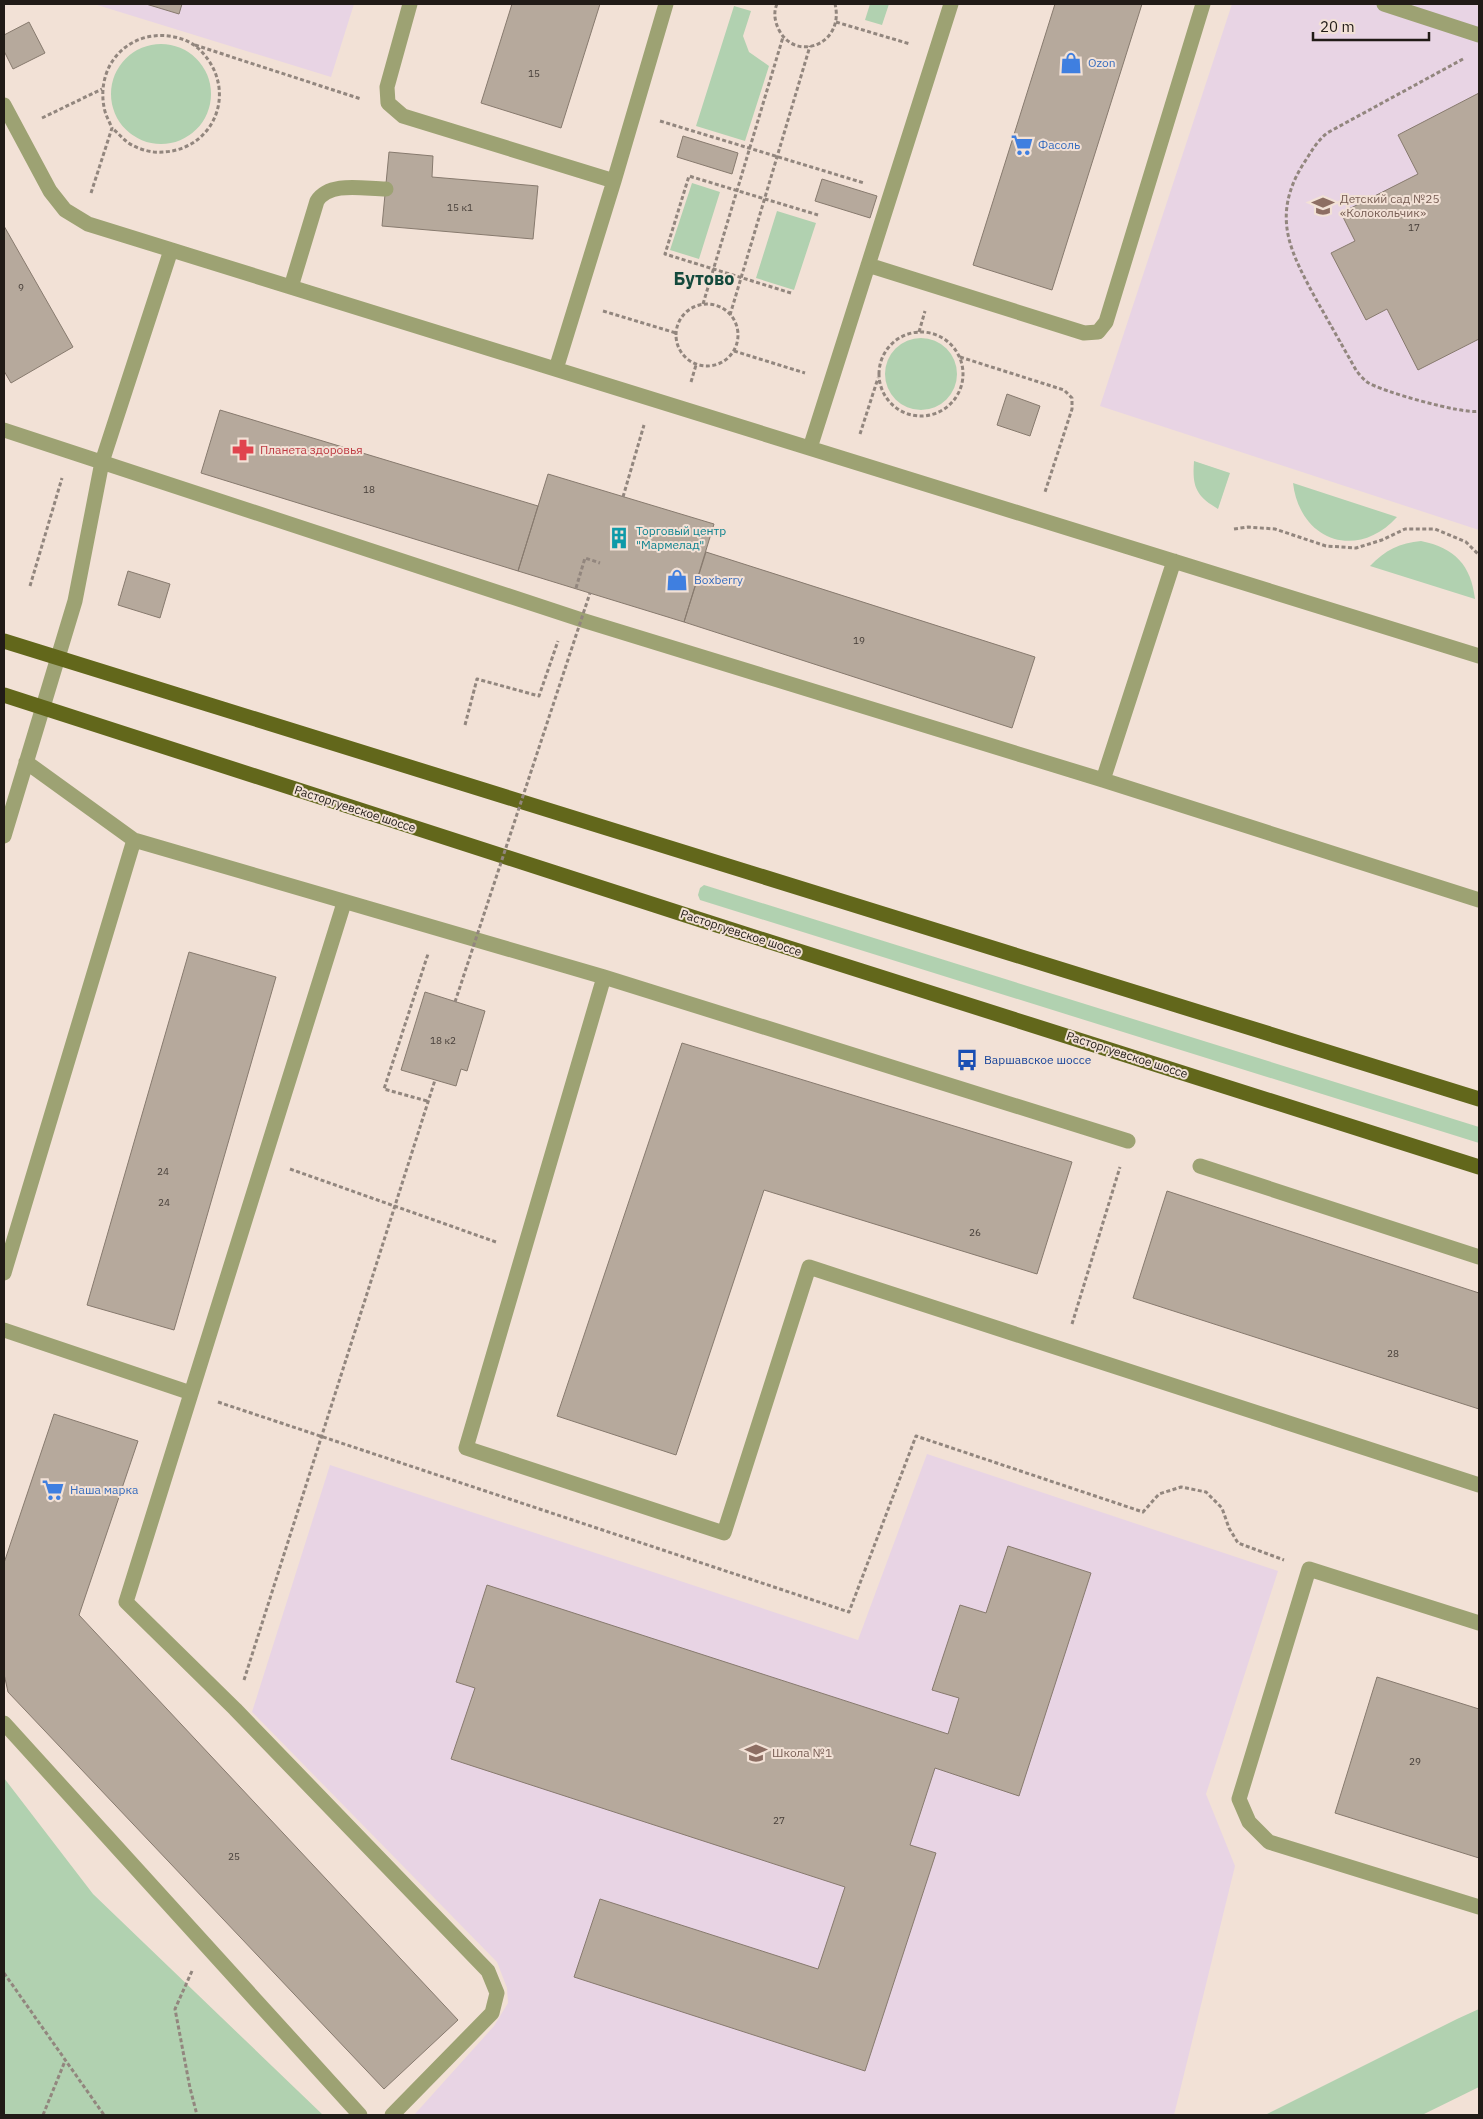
<svg xmlns="http://www.w3.org/2000/svg" width="1483" height="2119" font-family="'IBM Plex Sans',sans-serif">
<style>
.education{fill:#e8d4e4}
.green{fill:#b1d1b0}
.building{fill:#b6a99c;stroke:#877a6e}
.lines{fill:none;stroke-linecap:round;stroke-linejoin:round}
.path{stroke:#92867e;stroke-width:3;stroke-dasharray:4 2.5;stroke-linecap:butt}
.minor{stroke:#9da273;stroke-width:15}
.major{stroke:#62671b;stroke-width:15}
.path-bridge{stroke:#92867e;stroke-width:3;stroke-dasharray:4 2.5;stroke-linecap:butt}
.labels{text-anchor:middle;stroke-width:4;stroke-linejoin:round;paint-order:stroke}
.number-label{font-size:10px;fill:#463e38}
.shop-label{font-size:12px;fill:#366cbe;stroke:#f2e1d6;text-anchor:start}
.education-label{font-size:12px;fill:#785e54;stroke:#f2e1d6;text-anchor:start}
.health-label{font-size:12px;fill:#be3a42;stroke:#f2e1d6;text-anchor:start}
.culture-label{font-size:12px;fill:#0d838f;stroke:#f2e1d6;text-anchor:start}
.street-label{font-size:12px;fill:#211b17;stroke:#f2e1d6}
.transit-label{font-size:12px;fill:#164399;stroke:#f2e1d6;text-anchor:start}
.district-label{font-size:18px;font-weight:bold;fill:#14493c;stroke:#f2e1d6}
</style>
<rect width="100%" height="100%" fill="#f2e1d6"/>
<path class="education" d="M94,4H354L331,77Z
M1232,4H1473L1479,6V530L1100,406Z
M927,1454L1278,1571L1206,1794L1235,1866L1174,2115H414L494,2026L508,2003L507,1988L497,1962L252,1712L330,1465L858,1640Z"/>
<path class="green" d="M870,4H889L882,25L865,20Z
M734,6L751,11L743,36L749,52L769,66L745,141L696,126Z
M111 94a50 50 0 1 1 100 0a50 50 0 1 1-100 0Z
M692,183L720,192L699,259L670,250Z
M777,211L816,223L794,290L756,278Z
M885 374a36 36 0 1 1 72 0a36 36 0 1 1-72 0Z
M1194,461L1230,473L1218,509C1196,496 1192,487 1194,461Z
M1293,483L1397,517C1357,561 1300,541 1293,483Z
M1421,541C1455,548 1471,565 1475,599L1370,566C1385,550 1400,543 1421,541Z
M704,885L1479,1127V1143L700,900L698,895L700,888Z
M4,1778L93,1894L323,2115H4Z
M1479,2009V2087L1422,2115H1265L1457,2019Z"/>
<path class="building" d="M146,4H182L179,14Z
M512,4H600L561,128L481,103Z
M1055,4H1142L1052,290L973,265Z
M29,22L45,53L13,69L4,51V35Z
M1479,93V339L1418,370L1387,309L1366,320L1331,253L1355,241L1341,213L1418,174L1398,135Z
M683,136L738,153L732,174L677,157Z
M389,152L433,156L432,177L538,186L533,239L382,226Z
M822,179L877,196L870,218L815,201Z
M4,226L73,347L11,383L4,371Z
M1007,394L1040,406L1030,436L997,425Z
M220,410L538,506L518,571L201,473Z
M548,474L714,524L684,622L518,571Z
M706,552L1035,657L1012,728L684,622Z
M128,571L170,584L160,618L118,605Z
M189,952L276,977L174,1330L87,1305Z
M425,992L485,1011L467,1071L461,1069L456,1086L401,1070Z
M682,1043L1072,1162L1037,1274L764,1190L676,1455L557,1416Z
M1167,1191L1479,1293V1409L1133,1298Z
M54,1414L138,1441L79,1615L458,2020L384,2089L8,1692L4,1674V1563Z
M1008,1546L1091,1573L1019,1796L935,1768L910,1845L936,1853L865,2071L574,1977L600,1899L818,1969L845,1887L451,1759L475,1688L456,1682L487,1585L948,1734L959,1698L932,1690L960,1605L986,1613Z
M1377,1677L1479,1709V1858L1335,1813Z"/>
<g class="lines">
<path class="path" d="M777,4C773,13 775,22 779,30C796,63 845,44 835,4
M836,22L910,44
M195,45L361,99
M1463,59L1327,133C1316,142 1310,154 1302,166C1271,218 1291,253 1317,301C1330,324 1343,347 1356,370C1359,374 1363,379 1367,382C1380,391 1464,415 1479,411
M42,118L102,89
M660,121L864,183
M91,193L112,128C109,121 105,114 104,107C98,75 115,45 147,37C165,33 187,37 200,50C241,91 213,156 154,152C145,151 133,147 126,141C121,137 117,132 112,128
M791,293L665,254L689,176L818,215
M676 335a31 31 0 1 1 62 0a31 31 0 1 1-62 0Z
M703,304L783,37
M603,311L676,333
M730,315L810,46
M919,332L925,311
M879 374a42 42 0 1 1 84 0a42 42 0 1 1-84 0Z
M734,351L805,373
M960,357L1064,390L1072,398V409L1045,492
M691,382L696,365
M860,434L878,378
M623,497L644,425
M1234,529L1248,527L1275,529L1326,546L1356,548L1382,540L1405,529H1435L1466,542L1479,555
M30,586L62,478
M576,588L585,558L600,563
M465,725L477,679L539,696L558,641
M427,1101L384,1089L428,954
M290,1169L496,1242
M1072,1324L1120,1167
M218,1402L849,1612L916,1436L1143,1512L1159,1494L1181,1487L1206,1492L1222,1508L1229,1528L1238,1543L1284,1560
M244,1680L435,1080
M192,1971L175,2009L190,2088L197,2115
M4,1973L104,2115
M43,2115L65,2061"/>
<path class="minor" d="M410,4L387,87L388,103L403,116L614,181
M1384,4L1479,35
M4,105L50,191L65,210L88,224L1479,656
M868,265L1084,333L1098,332L1106,322L1203,4
M291,287L317,201C330,181 364,189 386,189
M556,369L614,181L666,4
M4,430L582,620L1103,780L1479,900
M810,448L951,4
M1103,780L1174,561
M4,836L75,601L102,462L171,250
M134,840L604,977L1128,1141
M344,903L126,1602L235,1709L488,1971L497,1993L492,2013L392,2115
M604,977L466,1448L724,1533L809,1267L1479,1485
M1200,1166L1479,1257
M4,1273L134,840L26,762
M4,1330L191,1393
M1479,1623L1309,1569L1239,1799L1249,1822L1269,1842L1479,1907
M4,1723L360,2115"/>
<path class="major" d="M4,641L1479,1099
M4,695L701,920L1479,1167"/>
<path class="path-bridge" d="M455,1002L590,593"/>
</g>
<defs>
<g id="shop-bare" transform="scale(1.725)"><path d="M-5-2.5h2.3a2.7 3.5 0 0 1 5.4 0H5L5.5 6h-11ZM-1.5-2.5h3a1.5 2.3 0 0 0-3 0Z" fill="#3f7fe0" stroke="#f2e1d6" stroke-width="2.5" paint-order="stroke"/></g>
<g id="supermarket-bare" transform="scale(1.725)"><path d="M-6-5.5h2.5l.6 2H6L4.5 2H-2.5L-4.4-4H-6ZM-1.5 3.2a1.3 1.3 0 1 0 .1 0ZM3 3.2a1.3 1.3 0 1 0 .1 0Z" fill="#3f7fe0" stroke="#f2e1d6" stroke-width="2.5" paint-order="stroke"/></g>
<g id="school-bare" transform="scale(1.725)"><path d="M0-5L7-2L0 1L-7-2ZM-4 1L0 2.5L4 1V4Q0 6-4 4Z" fill="#8d6e63" stroke="#f2e1d6" stroke-width="2.5" paint-order="stroke"/></g>
<g id="pharmacy-bare" transform="scale(1.725)"><path d="M-2-6h4v4h4v4h-4v4h-4v-4h-4v-4h4Z" fill="#e0444e" stroke="#f2e1d6" stroke-width="2.5" paint-order="stroke"/></g>
<g id="building-bare" transform="scale(1.725)"><path d="M-4-6H4V6H1V3H-1V6H-4ZM-2.5-4.3h1.7v1.8h-1.7ZM.8-4.3h1.7v1.8H.8ZM-2.5-1h1.7V.8h-1.7ZM.8-1h1.7V.8H.8Z" fill="#0f9aa8" stroke="#f2e1d6" stroke-width="2.5" paint-order="stroke"/></g>
<g id="bus-bare" transform="scale(1.725)"><path d="M-5-6H5V4H4V6H2V4H-2V6H-4V4H-5ZM-3.5-4V0h7V-4ZM-3.5 1.2v1.5H-2V1.2ZM2 1.2v1.5H3.5V1.2Z" fill="#1a4fb4" stroke="#f2e1d6" stroke-width="2.5" paint-order="stroke"/></g>
</defs>
<g fill-rule="evenodd">
<use href="#shop-bare" x="1071" y="63"/>
<use href="#supermarket-bare" x="1022" y="145"/>
<use href="#school-bare" x="1323" y="206"/>
<use href="#pharmacy-bare" x="243" y="450"/>
<use href="#building-bare" x="619" y="538"/>
<use href="#shop-bare" x="677" y="580"/>
<use href="#bus-bare" x="967" y="1060"/>
<use href="#supermarket-bare" x="53" y="1490"/>
<use href="#school-bare" x="756" y="1753"/>
</g>
<g class="labels">
<g class="number-label">
<text x="534" y="77">15</text>
<text x="460" y="211">15 к1</text>
<text x="1414" y="231">17</text>
<text x="21" y="291">9</text>
<text x="369" y="493">18</text>
<text x="859" y="644">19</text>
<text x="443" y="1044">18 к2</text>
<text x="163" y="1175">24</text>
<text x="164" y="1206">24</text>
<text x="975" y="1236">26</text>
<text x="1393" y="1357">28</text>
<text x="1415" y="1765">29</text>
<text x="779" y="1824">27</text>
<text x="234" y="1860">25</text>
</g>
<g class="shop-label">
<text x="1088" y="67">Ozon</text>
<text x="1038" y="149">Фасоль</text>
<text x="694" y="584">Boxberry</text>
<text x="70" y="1494">Наша марка</text>
</g>
<g class="education-label">
<text x="1340" y="203">Детский сад №25<tspan x="1340" dy="14">«Колокольчик»</tspan></text>
<text x="772" y="1757">Школа №1</text>
</g>
<g class="health-label">
<text x="260" y="454">Планета здоровья</text>
</g>
<g class="culture-label">
<text x="636" y="535">Торговый центр<tspan x="636" dy="14">"Мармелад"</tspan></text>
</g>
<g class="street-label">
<text transform="translate(355 809) rotate(18)" y="4">Расторгуевское шоссе</text>
<text transform="translate(741 933) rotate(18)" y="4">Расторгуевское шоссе</text>
<text transform="translate(1127 1055) rotate(18)" y="4">Расторгуевское шоссе</text>
</g>
<g class="transit-label">
<text x="984" y="1064">Варшавское шоссе</text>
</g>
<g class="district-label">
<text x="704" y="285">Бутово</text>
</g>
</g>
<rect width="1483" height="2119" fill="none" stroke="#211b17" stroke-width="10"/>
<path d="M1313 32v8h116v-8" fill="none" stroke="#211b17" stroke-width="2.5"/>
<text x="1320" y="32" font-size="15" fill="#211b17" stroke="#f2e1d6" stroke-width="4" paint-order="stroke">20 m</text>
</svg>
